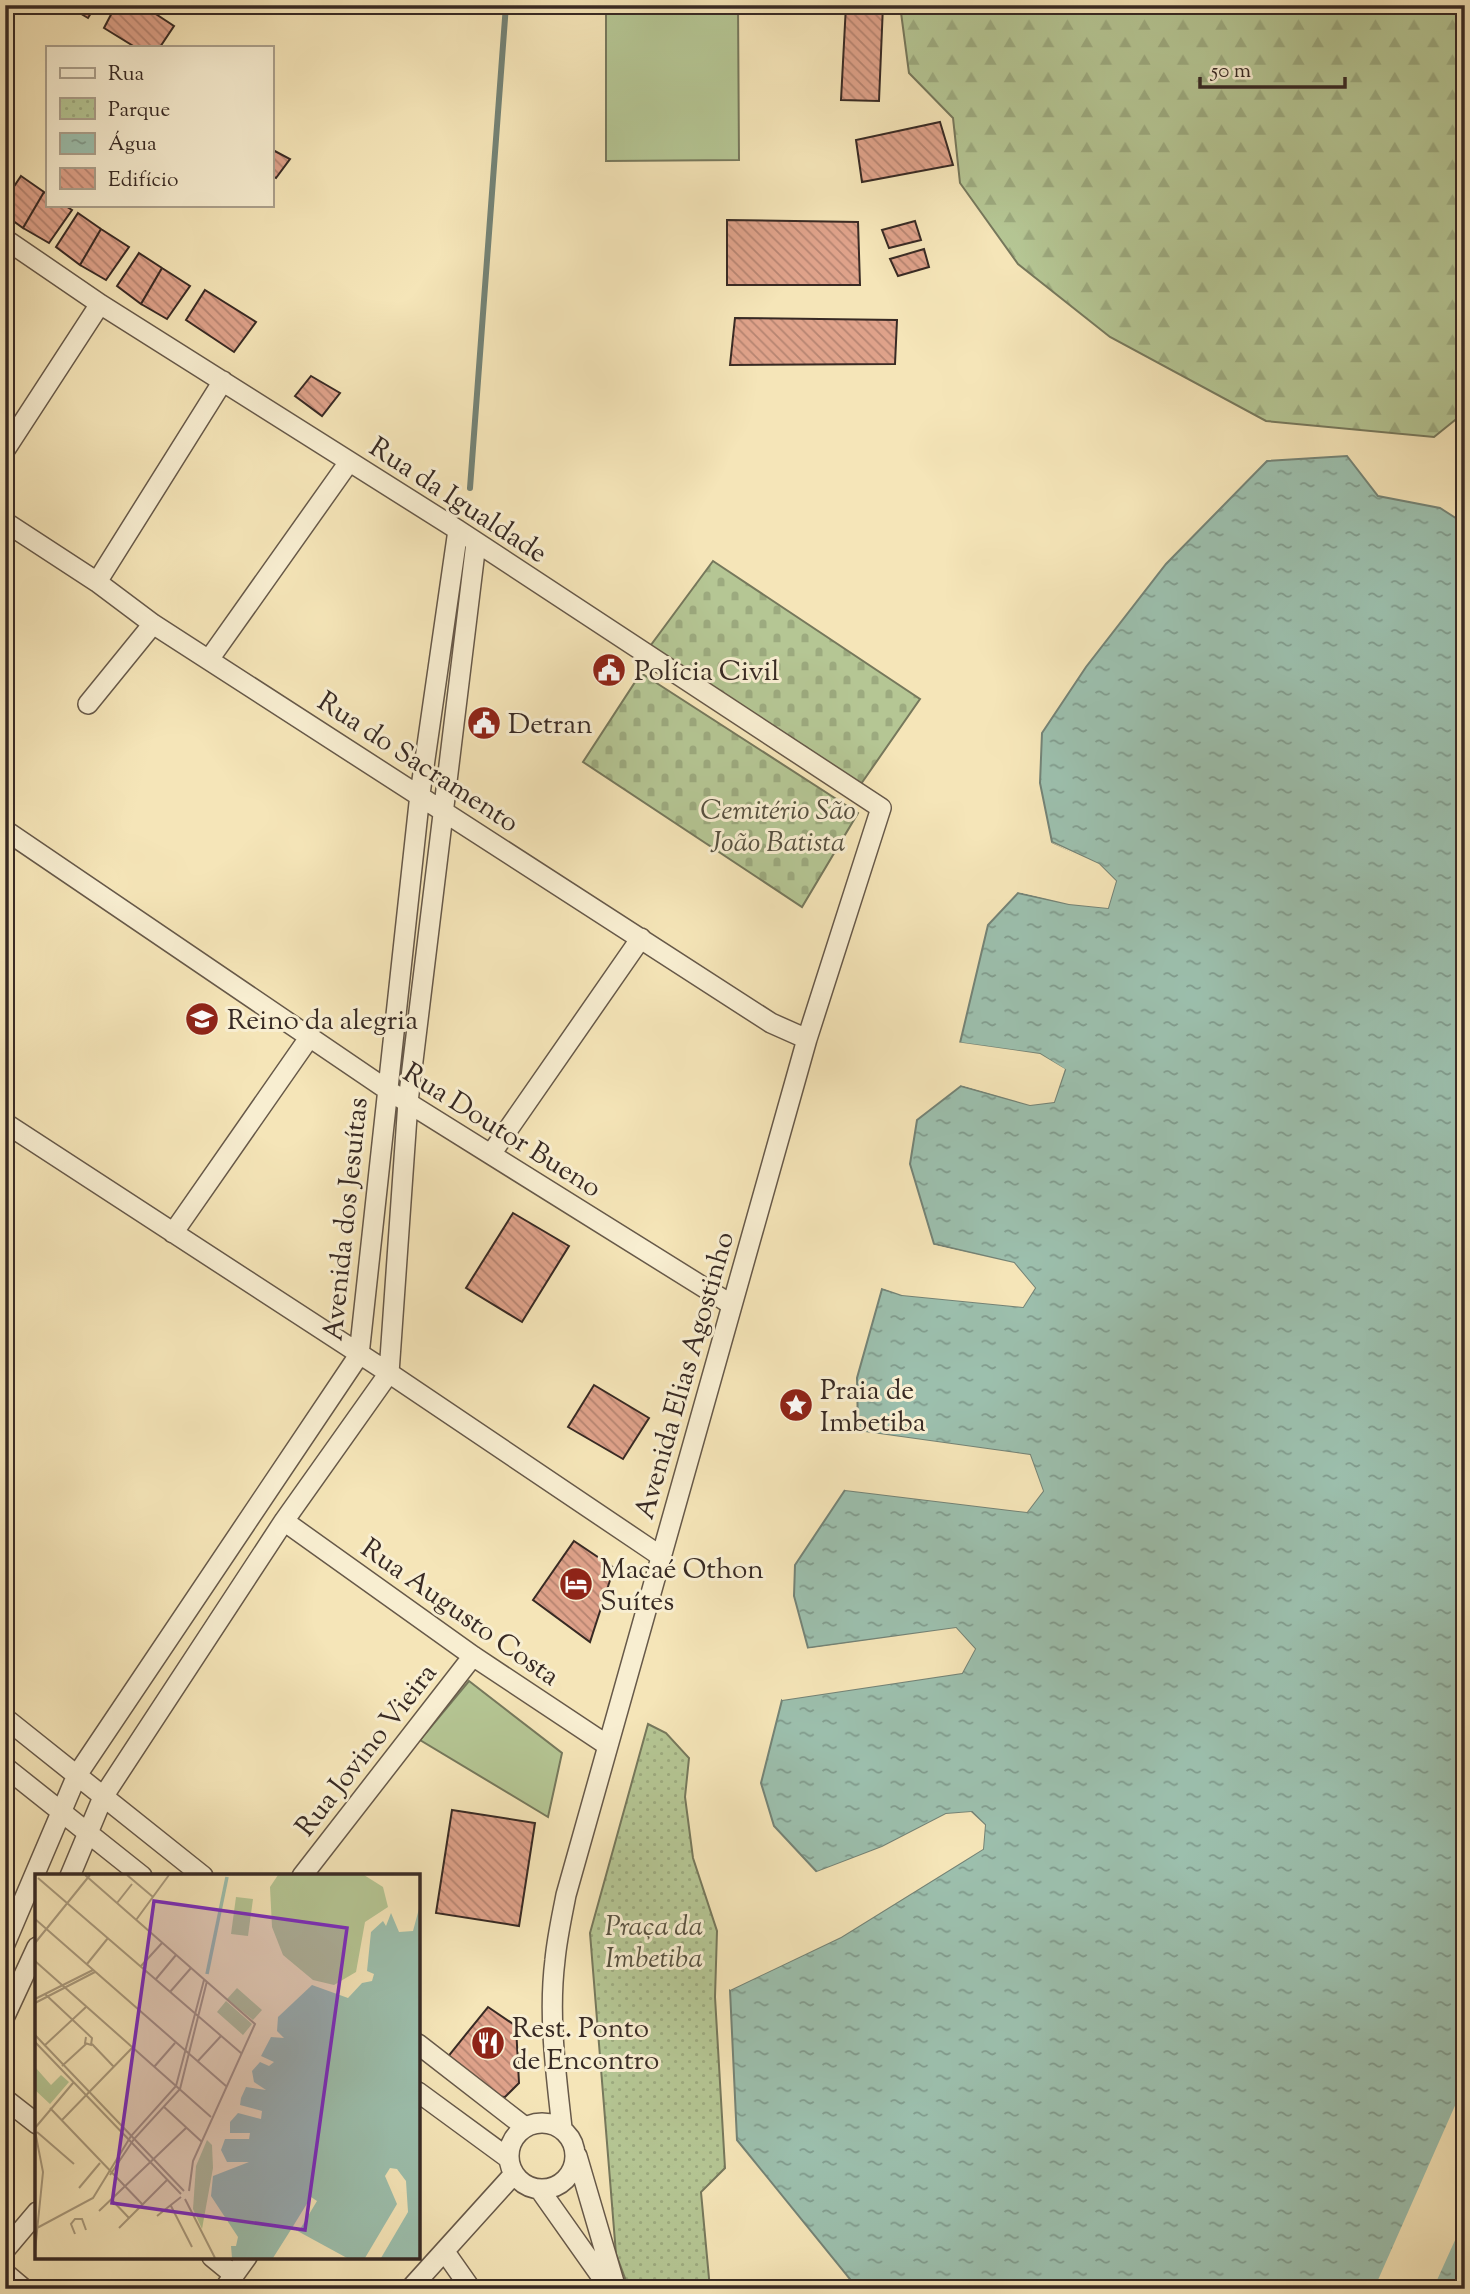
<svg xmlns="http://www.w3.org/2000/svg" width="1470" height="2294" font-family="'Sorts Mill Goudy',serif">
<style>
.green{fill:#b5c694;stroke:#76785c;stroke-width:2}
.forest{fill:url(#forest-firs);stroke:#76785c;stroke-width:2}
.cemetery{fill:url(#cemetery-stones);stroke:#76785c;stroke-width:2}
.park{fill:url(#park-dots);stroke:#76785c;stroke-width:2}
.water{fill:url(#water-ripples);stroke:#748376;stroke-width:2}
.pier{fill:#f5e5b8}
.lines{fill:none;stroke-linecap:round;stroke-linejoin:round}
.stream{stroke:#748376;stroke-width:6}
.building{fill:url(#building-back-hatch);stroke:#382a24;stroke-width:2}
.minor-casing{stroke:#675949;stroke-width:22}
.minor{stroke:#f8eed1;stroke-width:19}
.labels{text-anchor:middle;stroke-width:6;stroke-linejoin:round;paint-order:stroke}
.street-label{font-size:28px;fill:#382a24;stroke:#f8eed1}
.poi-label{font-size:28px;fill:#382a24;stroke:#f8eed1;text-anchor:start}
.park-label{font-size:28px;font-style:italic;fill:#575140;stroke:#f8eed1}
.inset-river{fill:none;stroke:#9cbfad;stroke-width:3.5}
.inset-road{fill:none;stroke:#a99a7d;stroke-width:2}
.view{fill:#7b2cbf;fill-opacity:0.15;stroke:#7b2cbf;stroke-width:3.5}
.inset-edge{fill:none;stroke:#382a24;stroke-width:3.5}
</style>
<defs>
<pattern id="forest-firs" width="22" height="20" patternUnits="userSpaceOnUse" patternTransform="scale(1.75)"><rect width="22" height="20" fill="#b5c694"/><path d="M5 1l3.5 6h-7zM16 11l3.5 6h-7z" fill="#9caa7f"/></pattern>
<pattern id="cemetery-stones" width="16" height="16" patternUnits="userSpaceOnUse" patternTransform="scale(1.75)"><rect width="16" height="16" fill="#b5c694"/><path d="M2 7V4a2 2 0 0 1 4 0v3zM10 15v-3a2 2 0 0 1 4 0v3z" fill="#9caa7f"/></pattern>
<pattern id="park-dots" width="8" height="8" patternUnits="userSpaceOnUse" patternTransform="scale(1.75)"><rect width="8" height="8" fill="#b5c694"/><path d="M2 2h.1M6 6h.1" fill="none" stroke="#9caa7f" stroke-width="1.8" stroke-linecap="round"/></pattern>
<pattern id="water-ripples" width="26" height="14" patternUnits="userSpaceOnUse" patternTransform="scale(1.75)"><rect width="26" height="14" fill="#9cbfad"/><path d="M2 4q2-2 4 0t4 0M15 11q2-2 4 0t4 0" fill="none" stroke="#809b8d"/></pattern>
<pattern id="building-back-hatch" width="6" height="6" patternUnits="userSpaceOnUse" patternTransform="scale(1.75)"><rect width="6" height="6" fill="#dfa28a"/><path d="M-1 5l2 2M0 0l6 6M5-1l2 2" fill="none" stroke="#b68471"/></pattern>
</defs>
<rect width="100%" height="100%" fill="#f5e5b8"/>
<filter id="stains"><feTurbulence type="fractalNoise" baseFrequency=".00286" numOctaves="4"/><feColorMatrix values="0 0 0 0 .2 0 0 0 0 .09 0 0 0 0 .02 0 0 0 .5 -.17"/></filter>
<radialGradient id="worn" r=".72"><stop offset=".6" stop-color="#630" stop-opacity="0"/><stop offset="1" stop-color="#630" stop-opacity=".3"/></radialGradient>
<path class="green" d="M606,5H738L739,160L606,161Z
M469,1681L562,1753L548,1817L420,1740Z"/>
<path class="forest" d="M900,5H1465V412L1434,437L1266,421L1110,337L1018,264L960,183L953,118L909,73Z"/>
<path class="cemetery" d="M713,561L920,699L861,784L648,649Z
M641,673L858,813L802,907L583,762Z"/>
<path class="park" d="M648,1724L666,1733L689,1758L685,1797L693,1858L717,1931L715,1997L725,2168L701,2192L710,2289H629L616,2254L590,1933Z"/>
<path class="water" d="M1347,456L1378,496L1440,508L1465,524V2289H858L737,2140L730,1990L841,1937L964,1861L983,1849L985,1825L972,1812L946,1814L882,1847L817,1872L774,1826L761,1783L782,1700L962,1673L975,1649L956,1628L808,1648L794,1596L795,1565L845,1490L1027,1512L1043,1491L1030,1455L858,1431L857,1378L882,1289L902,1295L1023,1307L1035,1288L1014,1263L934,1244L910,1164L917,1120L961,1086L1030,1105L1054,1102L1065,1070L1040,1054L960,1043L988,925L1018,893L1069,904L1108,908L1116,881L1099,864L1052,842L1040,783L1042,733L1086,667L1166,564L1267,461Z"/>
<path class="pier" d="M1049,841L1099,864L1116,881L1108,908L1069,904L1014,891L1018,889L1105,904L1112,882L1097,866Z
M956,1042L1040,1054L1065,1069L1054,1102L1030,1105L957,1084L962,1082L1031,1102L1051,1099L1061,1071L1039,1057L959,1046Z
M930,1244L1014,1263L1035,1288L1023,1307L902,1295L879,1287L883,1285L903,1291L1021,1303L1031,1288L1012,1266L933,1248Z
M858,1431L1030,1455L1043,1491L1027,1512L845,1490L842,1488L1026,1509L1039,1491L1027,1458L918,1445L857,1435L855,1433Z
M956,1628L975,1649L962,1673L782,1700L781,1696L960,1670L971,1650L955,1632L809,1651L805,1649Z
M971,1812L985,1825L983,1849L841,1937L730,1990L729,1986L840,1933L962,1858L979,1847L981,1826L970,1815L947,1817L883,1850L819,1875L814,1873L882,1847L946,1814Z
M1465,2083V2218L1433,2289H1374Z"/>
<g class="lines">
<path class="stream" d="M470,488L506,5"/>
</g>
<path class="building" d="M66,5H96L88,18Z
M116,5H142L174,26L160,47H135L104,28Z
M846,5H883L879,101L841,100Z
M940,122L953,165L862,182L856,140Z
M271,149L290,159L276,178L271,175Z
M5,165L12,170L5,180Z
M21,176L44,192L23,228L5,215V200Z
M44,192L47,194V205H64L72,210L49,243L23,228Z
M78,213L101,229L80,265L56,247Z
M727,220L858,222L860,285H727Z
M915,221L921,240L889,248L882,230Z
M101,229L129,247L106,280L80,265Z
M924,249L929,267L898,276L890,259Z
M139,253L162,268L141,304L117,286Z
M162,268L190,286L167,319L141,304Z
M205,290L256,322L234,352L186,320Z
M735,318L897,320L895,364L730,365Z
M311,376L340,393L322,416L295,396Z
M513,1213L569,1246L522,1322L466,1288Z
M594,1385L649,1418L623,1459L568,1427Z
M574,1541L614,1568L590,1642L533,1600Z
M452,1810L535,1823L519,1926L436,1913Z
M488,2007L516,2026L519,2083L505,2097L488,2095L446,2059Z"/>
<g class="lines">
<g class="minor-casing">
<path id="minor" d="M5,239L100,304L458,530L881,808L807,1039L566,1895C562,1916 557,1938 555,1960C548,2016 556,2073 562,2128
M5,450L100,304
M5,522L97,582L153,624L771,1023L807,1039
M97,582L223,381
M210,658L349,462
M88,704L153,624
M5,830L386,1089L732,1305
M5,1123L389,1373L659,1555
M491,1154L641,938
M173,1233L309,1038
M284,1521L473,1656L607,1745
M5,1718L203,1876
M5,1767L142,1876
M70,1876L103,1797L284,1521L389,1373L408,1102L476,543
M302,1876L473,1656
M5,1944L77,1775L359,1355L420,794L458,530
M5,2016L37,1947
M418,2044L525,2127
M418,2092L508,2158
M5,2099L37,2124
M509 2156a33 33 0 1 1 66 0a33 33 0 1 1-66 0Z
M577,2156L616,2289
M540,2190L610,2289
M5,2250L37,2212
M445,2252L471,2289
M212,2257L234,2275
M5,2273L24,2289
M224,2289L247,2257
M410,2289L514,2174"/>
</g>
<use href="#minor" class="minor"/>
</g>
<defs>
<g id="civic-disc" transform="scale(1.75)"><circle r="9.5" fill="#8f2418" stroke="#f8eed1"/><path d="M-.6-6.5H3V-4.5H.6V-3L4-1V1h2V6H-6V1h2V-1L-.6-3ZM-1.2 2.5V6h2.4V2.5Z" fill="#fff"/></g>
<g id="school-disc" transform="scale(1.75)"><circle r="9.5" fill="#8f2418" stroke="#f8eed1"/><path d="M0-5L7-2L0 1L-7-2ZM-4 1L0 2.5L4 1V4Q0 6-4 4Z" fill="#fff"/></g>
<g id="sight-disc" transform="scale(1.75)"><circle r="9.5" fill="#8f2418" stroke="#f8eed1"/><path d="M0-6L1.8-2.2L6-1.7L2.9 1.2L3.7 5.4L0 3.3L-3.7 5.4L-2.9 1.2L-6-1.7L-1.8-2.2Z" fill="#fff"/></g>
<g id="hotel-disc" transform="scale(1.75)"><circle r="9.5" fill="#8f2418" stroke="#f8eed1"/><path d="M-6-4.5h1.5V1H6V5H4.5V3h-9V5H-6ZM-4 0a1.8 1.8 0 1 1 3.6 0ZM.5 0V-2.5h3Q6-2.5 6 0Z" fill="#fff"/></g>
<g id="restaurant-disc" transform="scale(1.75)"><circle r="9.5" fill="#8f2418" stroke="#f8eed1"/><path d="M-5-6h1v4h1v-4h1v4h1v-4h1v5L-1.5 .5V6h-2V.5L-5-1ZM5-6V6H3V1.5H1.5Q1.5-4 5-6Z" fill="#fff"/></g>
</defs>
<g fill-rule="evenodd">
<use href="#civic-disc" x="609" y="670"/>
<use href="#civic-disc" x="484" y="723"/>
<use href="#school-disc" x="202" y="1019"/>
<use href="#sight-disc" x="796" y="1405"/>
<use href="#hotel-disc" x="576" y="1584"/>
<use href="#restaurant-disc" x="488" y="2043"/>
</g>
<g class="labels">
<g class="street-label">
<text transform="translate(459 499) rotate(33)" y="10">Rua da Igualdade</text>
<text transform="translate(419 761) rotate(33)" y="10">Rua do Sacramento</text>
<text transform="translate(503 1129) rotate(32)" y="10">Rua Doutor Bueno</text>
<text transform="translate(344 1219) rotate(-84)" y="10">Avenida dos Jesuítas</text>
<text transform="translate(683 1375) rotate(-74)" y="10">Avenida Elias Agostinho</text>
<text transform="translate(461 1611) rotate(35)" y="10">Rua Augusto Costa</text>
<text transform="translate(365 1749) rotate(-52)" y="10">Rua Jovino Vieira</text>
</g>
<g class="poi-label">
<text x="634" y="680">Polícia Civil</text>
<text x="508" y="733">Detran</text>
<text x="227" y="1029">Reino da alegria</text>
<text x="820" y="1399">Praia de<tspan x="820" dy="32">Imbetiba</tspan></text>
<text x="600" y="1578">Macaé Othon<tspan x="600" dy="32">Suítes</tspan></text>
<text x="512" y="2037">Rest. Ponto<tspan x="512" dy="32">de Encontro</tspan></text>
</g>
<g class="park-label">
<text x="778" y="819">Cemitério São<tspan x="778" dy="32">João Batista</tspan></text>
<text x="654" y="1935">Praça da<tspan x="654" dy="32">Imbetiba</tspan></text>
</g>
</g>
<g transform="translate(35 1874)">
<rect width="385" height="385" fill="#f5e5b8"/>
<path d="M201,23L218,25L213,62L196,60ZM0,193L16,211L26,201L34,208L15,230L0,216Z" fill="#b5c694"/>
<path d="M243,1H329L348,13L353,33L330,48L321,98L299,111L278,106L248,81L237,53L235,13Z" fill="#b5c694"/>
<path d="M202,114L227,136L218,146L192,125ZM191,127L217,150L208,161L182,138Z" fill="#b5c694"/>
<path d="M172,266L177,271L178,294L167,355L158,335L161,292Z" fill="#b5c694"/>
<path d="M385,31V384H312L257,354L238,384H197L196,372H201L203,363L176,322L178,302L214,288H192L186,276L190,265H214L215,259H195V248L203,239L226,245L227,237L205,231L206,224L211,213L231,216L219,208L217,197L225,188L234,192L239,188L226,182L236,163L249,164L242,157L243,143L277,111L313,124L327,109L337,107L339,100L332,97L336,58L348,47L351,52L356,39L364,58L378,57Z" fill="#9cbfad"/>
<path d="M355,294L362,295L371,307L373,338L346,384H330L362,330L350,302ZM276,323L282,327L264,357L257,354Z" fill="#f5e5b8"/>
<path class="inset-river" d="M172,100L192,3"/>
<path class="inset-road" d="M50,1L220,150L158,287L154,317M92,1L118,23M3,4L206,179M82,29L97,10M0,45L191,212M101,46L134,1M0,69L55,1M0,87L176,243M52,90L73,64M106,92L127,69M121,105L141,81M135,118L156,94M10,120L57,164L56,171L50,169L51,163M0,125L58,96M0,129L60,98M0,161L149,317M0,168L146,320M57,170L79,193M9,172L51,133M162,188L186,162M27,192L51,170M119,193L140,169M128,232L167,268M15,234L108,331M27,246L97,174M0,254L38,209M0,257L8,298L0,377M2,258L39,290M75,301L99,265L145,215L172,107M44,314L65,289M76,325L94,344M150,325L180,384M136,332L157,373M64,337L151,254M122,342L146,323M2,354L58,324L96,262L141,212L169,106M84,354L132,306M40,360L36,350L40,345H47L51,356"/>
<path class="view" d="M119,27L312,54L270,356L77,329Z"/>
<rect width="385" height="385" class="inset-edge"/>
</g>
<rect width="1470" height="2294" fill="none" stroke="#f5e5b8" stroke-width="28"/>
<rect x="7" y="7" width="1456" height="2280" fill="none" stroke="#382a24" stroke-width="3.5"/>
<rect x="14" y="14" width="1442" height="2266" fill="none" stroke="#382a24" stroke-width="2"/>
<rect x="46" y="46" width="228" height="161" fill="#f8eed1" stroke="#aba08c" stroke-width="2"/>
<rect x="60" y="68" width="35" height="10" fill="#f8eed1" stroke="#aba08c" stroke-width="2"/>
<text x="108" y="80" font-size="21" fill="#382a24">Rua</text>
<rect x="60" y="98" width="35" height="21" fill="url(#park-dots)" stroke="#aba08c" stroke-width="2"/>
<text x="108" y="116" font-size="21" fill="#382a24">Parque</text>
<rect x="60" y="133" width="35" height="21" fill="url(#water-ripples)" stroke="#aba08c" stroke-width="2"/>
<text x="108" y="150" font-size="21" fill="#382a24">Água</text>
<rect x="60" y="168" width="35" height="21" fill="url(#building-back-hatch)" stroke="#aba08c" stroke-width="2"/>
<text x="108" y="186" font-size="21" fill="#382a24">Edifício</text>
<path d="M1200 77v10h145v-10" fill="none" stroke="#382a24" stroke-width="3.5"/>
<text x="1211" y="77" font-size="21" fill="#382a24" stroke="#f8eed1" stroke-width="5" paint-order="stroke">50 m</text>
<rect width="100%" height="100%" filter="url(#stains)"/>
<rect width="100%" height="100%" fill="url(#worn)"/>
</svg>
